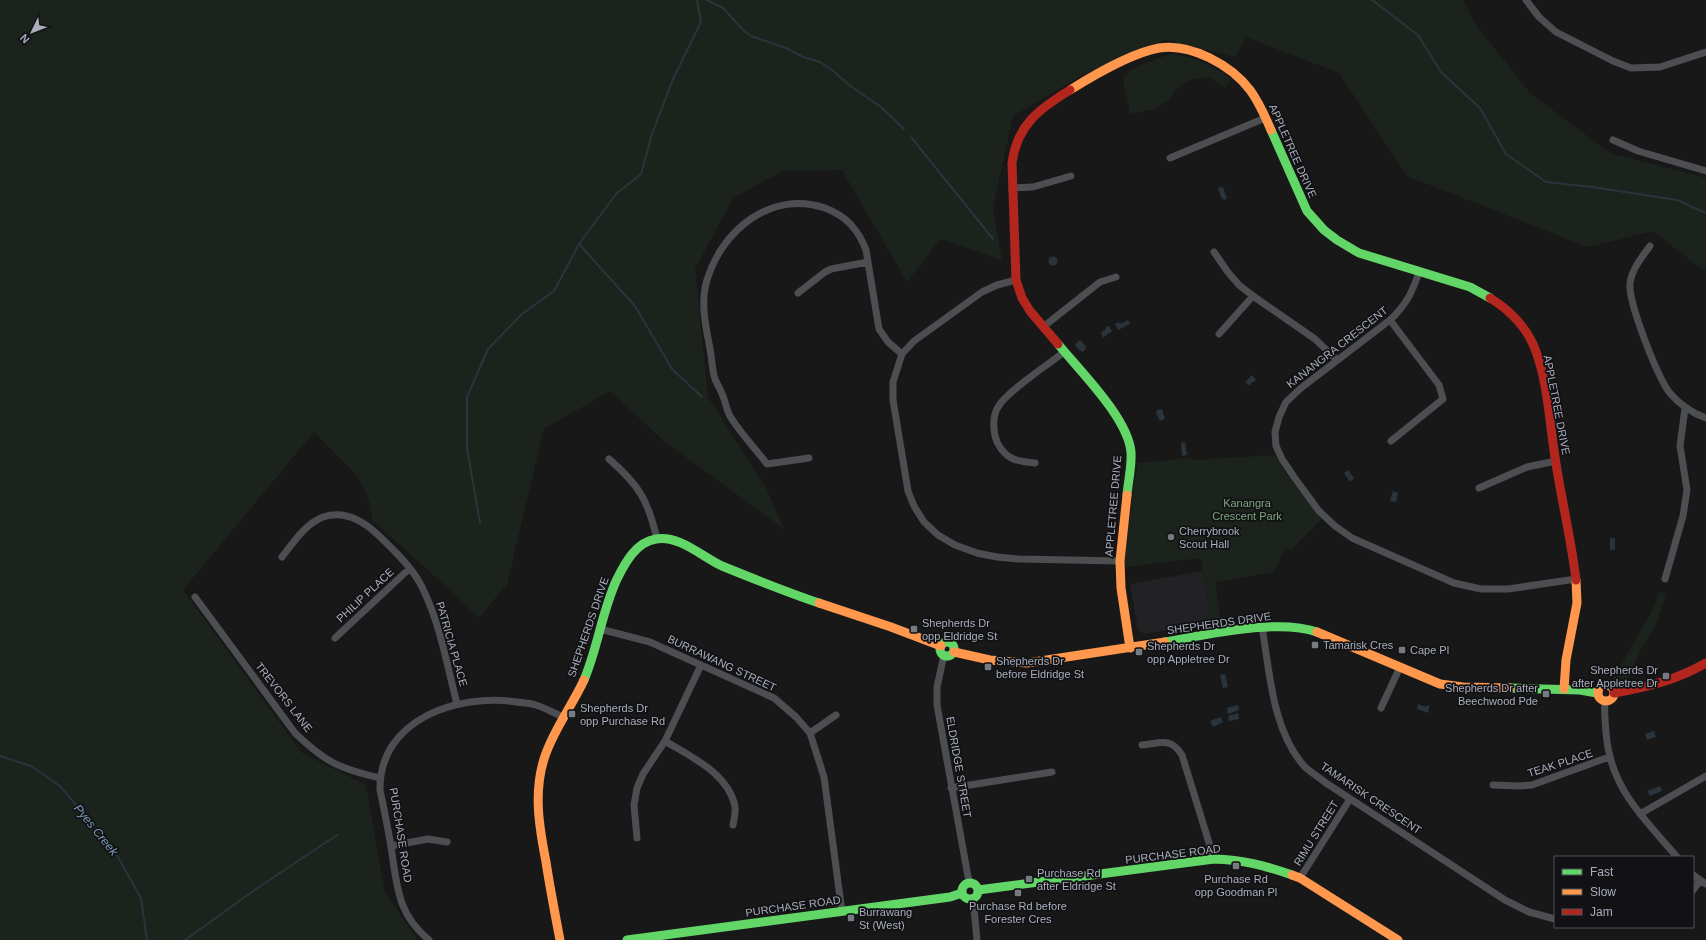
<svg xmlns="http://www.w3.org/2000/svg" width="1706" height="940" font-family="Arial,sans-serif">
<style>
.built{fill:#222225}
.green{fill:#1c231d}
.water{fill:#2a343c}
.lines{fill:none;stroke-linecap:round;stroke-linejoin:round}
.stream{stroke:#2a343c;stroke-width:2}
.street{stroke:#4c4e52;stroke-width:7}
.fast{stroke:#63d668;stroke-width:9}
.slow{stroke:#ff974d;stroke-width:9}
.jam{stroke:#b3261e;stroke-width:9}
.poi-dot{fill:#767a82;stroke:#121215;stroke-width:1.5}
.labels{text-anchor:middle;stroke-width:3.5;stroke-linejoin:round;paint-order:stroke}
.street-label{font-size:11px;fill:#a8aebb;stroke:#121215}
.park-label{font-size:11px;fill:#7da87f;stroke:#121215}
.poi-label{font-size:11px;fill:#a8aebb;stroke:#121215;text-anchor:start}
.water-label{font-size:12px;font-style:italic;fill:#7c9eb9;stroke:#121215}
</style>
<rect width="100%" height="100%" fill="#181819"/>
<path class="built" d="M1203,571L1211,623L1144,634L1138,630L1130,584Z"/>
<path class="green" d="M0,0H1463L1476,25L1530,93L1610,153L1706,178V270H1703L1653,231L1588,247L1407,176L1339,73L1246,37L1235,57L1165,40L1081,76L1013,116L993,208L1002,260L940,239L907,282L842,170L783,171L733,198L695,269L708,397L767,490L784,529L664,441L610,391L544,429L507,584L479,618L448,588L373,521L369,500L358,477L314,432L183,590L302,753L366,785L385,893L418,940H0Z
M1171,54C1197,57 1209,65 1231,78L1225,88L1209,77L1197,78L1186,82L1175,90L1168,101L1154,109L1130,114L1123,78C1131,66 1157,59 1171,54Z
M1275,455L1284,471L1322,519L1292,549L1285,548L1274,572L1215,582L1221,621L1211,623L1201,558L1126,567L1124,562L1133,490L1138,463L1192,458L1193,460Z
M1659,592L1666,594L1656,625L1642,647L1628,679H1613L1651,613Z"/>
<path class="water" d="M1220,187L1223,188L1227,198L1224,200L1221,197L1218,189Z
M1048.5 261a4.5 4.5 0 1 1 9 0a4.5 4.5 0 1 1-9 0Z
M1128,320L1130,324L1118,330L1115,324L1118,322L1120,324Z
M1107,326H1109L1112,331L1103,338L1101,332L1105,330Z
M1080,340L1086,346L1085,350L1082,352L1075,346L1076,343Z
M1252,375L1256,380L1251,383L1250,386L1245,382Z
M1162,409L1165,419L1160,421L1156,413L1157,410Z
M1185,442L1187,455L1182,456L1181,443Z
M1348,470L1354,478L1350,482L1344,473Z
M1393,491L1398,493L1396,502L1390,501Z
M1610,538H1615V550H1610Z
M1225,674L1228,687L1223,688L1220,675Z
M1418,704L1425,707L1428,705L1429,706L1428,713L1417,709Z
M1238,705L1239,710L1228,714L1227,708Z
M1238,713L1239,719L1229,721L1228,716Z
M1221,717L1223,722L1213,727L1210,721Z
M1654,731L1656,737L1647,740L1645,734Z
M1660,786L1662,791L1650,796L1647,791Z"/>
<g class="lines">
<path class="stream" d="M707,0L723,8L744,31L751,36L786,48L803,57L820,62L832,70L849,85L881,107L904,129
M1372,0L1418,35L1441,72L1480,108L1506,154L1546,182L1592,187L1677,200L1706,213
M911,137L993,239
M579,244L635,306L672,369L702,397
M480,523L467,448V397L488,349L522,314L554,291L579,244L616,194L641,174L652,134L673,79L701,22L697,0
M0,756L31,766L60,786L114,850L141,898L147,940
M185,940L256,889L337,835"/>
<path class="street" d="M1526,0L1539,17L1556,32L1613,61L1631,68L1660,67L1706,52
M1613,140L1638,151L1706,171
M1170,158L1265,118
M1012,188L1033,187L1071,176
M1650,246C1642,257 1632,269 1630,283C1628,303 1657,375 1669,392C1678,403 1692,413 1706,418
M1214,252L1227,271L1239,285L1253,296L1315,339L1337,360
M1419,272C1412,293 1406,305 1390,320L1301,388L1286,402L1279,417L1275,432L1276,446L1282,459L1294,477L1319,511L1335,526L1352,538L1454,583L1481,589H1508L1576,579
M1016,280L997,285L982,292L914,341L902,354L893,382V400L908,491L914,506L924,522L938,535L955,545L977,553L997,557L1019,559L1120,561
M798,293L825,272L831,269L868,262
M1390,320L1439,385L1443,399L1391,441
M1043,327L1100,282L1116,277
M1219,334L1253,296
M809,458L767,464C755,448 740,433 730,416C727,411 726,404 724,399C722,392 718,386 715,379C712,370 712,359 710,349C706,327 700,303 707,280C722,230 771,190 825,208C846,216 858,229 866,250L879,329L888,342L902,354
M609,459C639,485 648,500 657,539
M1035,463C1016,461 1006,460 997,442C993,432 992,417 998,407C1006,392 1049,364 1064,352
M1479,488L1527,467L1556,461
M282,557C293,543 305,524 323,517C344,510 362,520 377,534C392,548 413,568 422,587C440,623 447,665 457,704
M1665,579L1683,516L1687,490L1680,446L1685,408
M195,597L295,733C325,762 340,769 380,778
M1262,627C1270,673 1272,729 1304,766C1310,772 1319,777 1326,783L1505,900L1529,912L1555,919
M600,629L650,642L774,698L796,717L810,733L824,777L842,912
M335,638L409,569
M944,655L937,687V705L969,882
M1605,701C1604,711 1605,721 1606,732C1610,788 1642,816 1677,857
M1381,708L1400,667
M810,733L836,715
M665,741C691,757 728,773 735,806C736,812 734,819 733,825
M1142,745C1161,743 1171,737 1182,755L1214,859
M1493,785L1519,786L1532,785L1609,757
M951,788L1052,772
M1640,814L1706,776
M637,838L634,805L637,788L643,774L665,741L701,665
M391,846L428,839L447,842
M1693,875L1706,884
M1300,878L1350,799
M1693,890L1700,881
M973,898L977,940
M429,940C397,914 397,885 391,847C388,828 384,809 380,790C379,719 458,693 517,702C523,703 530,703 536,705C545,708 554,713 563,717"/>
<path class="fast" d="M1271,130L1307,211L1324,230L1337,240L1359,253L1470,287L1490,298
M1058,344C1080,371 1128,418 1131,452C1132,466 1128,482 1127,495
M940 649a7 7 0 1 1 14 0a7 7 0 1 1-14 0Z
M1165,642C1206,635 1278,618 1317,632
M584,680C598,647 602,611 617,579C625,563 636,542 656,539C680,535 702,557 722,566C754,579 786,592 819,603
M1510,688L1580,690L1597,693
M962 891a8 8 0 1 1 16 0a8 8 0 1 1-16 0Z
M978,890L1214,859C1244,860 1263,865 1292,875
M627,940L950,897L962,893"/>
<path class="slow" d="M1070,90C1094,75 1131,53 1159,48C1191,43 1231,65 1250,90C1259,102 1265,116 1271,130
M1127,495L1120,561L1121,588L1130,648
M819,603L891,627L941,646
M1317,632L1440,684L1463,687L1510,688
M954,652L990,660L1027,663L1165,642
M1598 693a8 8 0 1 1 16 0a8 8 0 1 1-16 0Z
M1564,689L1566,660L1577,603L1576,580
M1292,875L1300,878L1398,940
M560,940C555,914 550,888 546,862C539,826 533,791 545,756C554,729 572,706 584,680"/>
<path class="jam" d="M1490,298C1508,309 1524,325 1533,344C1548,379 1549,420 1555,457C1561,498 1571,538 1576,580
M1058,344L1030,311L1022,298L1016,280L1012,163C1017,125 1039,109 1070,90
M1614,693C1647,687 1677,680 1706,663"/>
</g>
<g class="poi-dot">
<circle cx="1171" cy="537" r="4"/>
<rect x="910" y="625" width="8" height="8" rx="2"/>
<rect x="1311" y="641" width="8" height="8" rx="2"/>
<rect x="1398" y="646" width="8" height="8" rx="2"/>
<rect x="1135" y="648" width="8" height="8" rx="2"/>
<rect x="984" y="663" width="8" height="8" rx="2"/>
<rect x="1662" y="672" width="8" height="8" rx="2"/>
<rect x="1542" y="690" width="8" height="8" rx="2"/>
<rect x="568" y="710" width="8" height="8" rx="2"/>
<rect x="1232" y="862" width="8" height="8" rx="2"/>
<rect x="1025" y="875" width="8" height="8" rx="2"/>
<rect x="1014" y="889" width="8" height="8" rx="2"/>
<rect x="847" y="914" width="8" height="8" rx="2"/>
</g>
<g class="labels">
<g class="street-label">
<text transform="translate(1293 151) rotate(66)" y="4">APPLETREE DRIVE</text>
<text transform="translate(1337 347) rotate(-38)" y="4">KANANGRA CRESCENT</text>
<text transform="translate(1557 405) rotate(79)" y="4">APPLETREE DRIVE</text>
<text transform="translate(1113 506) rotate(-85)" y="4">APPLETREE DRIVE</text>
<text transform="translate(365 595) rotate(-43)" y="4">PHILIP PLACE</text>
<text transform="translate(1219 623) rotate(-8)" y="4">SHEPHERDS DRIVE</text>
<text transform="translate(588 627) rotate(-71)" y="4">SHEPHERDS DRIVE</text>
<text transform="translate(452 644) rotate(74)" y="4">PATRICIA PLACE</text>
<text transform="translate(722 663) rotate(25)" y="4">BURRAWANG STREET</text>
<text transform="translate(284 697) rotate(52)" y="4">TREVORS LANE</text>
<text transform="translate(1560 763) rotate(-18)" y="4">TEAK PLACE</text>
<text transform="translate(959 767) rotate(80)" y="4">ELDRIDGE STREET</text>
<text transform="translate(1371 798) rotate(34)" y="4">TAMARISK CRESCENT</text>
<text transform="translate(1316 833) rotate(-58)" y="4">RIMU STREET</text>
<text transform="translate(401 835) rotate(81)" y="4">PURCHASE ROAD</text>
<text transform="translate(1173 854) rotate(-7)" y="4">PURCHASE ROAD</text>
<text transform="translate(793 906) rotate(-8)" y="4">PURCHASE ROAD</text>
</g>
<g class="park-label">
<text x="1247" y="507">Kanangra<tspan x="1247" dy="13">Crescent Park</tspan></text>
</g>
<g class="poi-label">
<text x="1179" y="535">Cherrybrook<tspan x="1179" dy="13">Scout Hall</tspan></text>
<text x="922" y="627">Shepherds Dr<tspan x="922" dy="13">opp Eldridge St</tspan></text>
<text x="1323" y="649">Tamarisk Cres</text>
<text x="1147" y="650">Shepherds Dr<tspan x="1147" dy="13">opp Appletree Dr</tspan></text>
<text x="1410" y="654">Cape Pl</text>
<text x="996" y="665">Shepherds Dr<tspan x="996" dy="13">before Eldridge St</tspan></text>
<text x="1658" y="674" text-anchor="end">Shepherds Dr<tspan x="1658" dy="13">after Appletree Dr</tspan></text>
<text x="1538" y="692" text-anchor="end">Shepherds Dr after<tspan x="1538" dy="13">Beechwood Pde</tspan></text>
<text x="580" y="712">Shepherds Dr<tspan x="580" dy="13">opp Purchase Rd</tspan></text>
<text x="1037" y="877">Purchase Rd<tspan x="1037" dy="13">after Eldridge St</tspan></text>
<text x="1236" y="883" text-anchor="middle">Purchase Rd<tspan x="1236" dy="13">opp Goodman Pl</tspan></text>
<text x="1018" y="910" text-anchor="middle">Purchase Rd before<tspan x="1018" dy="13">Forester Cres</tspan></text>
<text x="859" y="916">Burrawang<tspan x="859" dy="13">St (West)</tspan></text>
</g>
<g class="water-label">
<text transform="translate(96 830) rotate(51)" y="4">Pyes Creek</text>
</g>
</g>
<rect x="1554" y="856" width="140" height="72" fill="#121215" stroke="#4e5057"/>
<rect x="1562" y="869" width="20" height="6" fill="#63d668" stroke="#4e5057"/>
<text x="1590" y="876" font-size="12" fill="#a8aebb">Fast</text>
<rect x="1562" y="889" width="20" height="6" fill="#ff974d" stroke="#4e5057"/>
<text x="1590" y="896" font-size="12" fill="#a8aebb">Slow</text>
<rect x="1562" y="909" width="20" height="6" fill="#b3261e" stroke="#4e5057"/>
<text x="1590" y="916" font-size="12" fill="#a8aebb">Jam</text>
<g transform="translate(32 32) rotate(227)" stroke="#121215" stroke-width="3" paint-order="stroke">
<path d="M0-3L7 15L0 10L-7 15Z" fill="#a8aebb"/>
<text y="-6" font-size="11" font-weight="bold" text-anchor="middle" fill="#a8aebb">N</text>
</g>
</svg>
